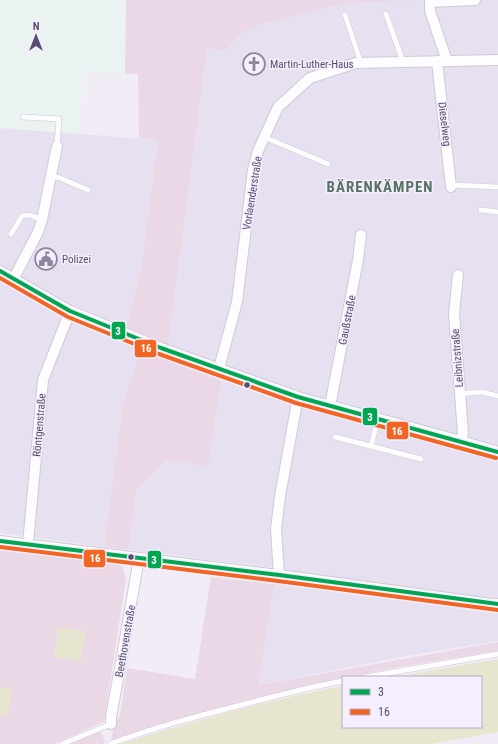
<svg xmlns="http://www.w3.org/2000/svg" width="498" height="744" font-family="'Roboto Condensed',sans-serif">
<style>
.residential{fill:#e7e0f1}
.education{fill:#eaf2f2}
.green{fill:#ebd8e6}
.water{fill:#e6e5d0}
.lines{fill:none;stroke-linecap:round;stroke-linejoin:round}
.service-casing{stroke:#cecad5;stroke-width:6}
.minor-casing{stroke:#cecad5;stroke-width:12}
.service{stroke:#fdfcfe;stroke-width:5}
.minor{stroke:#fdfcfe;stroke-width:10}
.bus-1-casing{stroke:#f5eefd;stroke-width:7}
.bus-2-casing{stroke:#f5eefd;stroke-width:7}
.bus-1{stroke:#00a651;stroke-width:4}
.bus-2{stroke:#f26522;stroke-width:4}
.bus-dot{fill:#574f71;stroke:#f5eefd;stroke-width:1.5}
.labels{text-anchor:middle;stroke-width:3;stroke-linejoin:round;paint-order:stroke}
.poi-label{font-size:11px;fill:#574f71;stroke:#f5eefd;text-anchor:start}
.street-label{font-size:11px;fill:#574f71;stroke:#f5eefd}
.district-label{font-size:15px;font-weight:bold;letter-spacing:1px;fill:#547365;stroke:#f5eefd}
.line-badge{stroke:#f5eefd;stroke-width:1.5}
.badge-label{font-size:11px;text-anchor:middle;font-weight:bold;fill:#fff}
</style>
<rect width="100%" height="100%" fill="#f1ecf6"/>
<path class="residential" d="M214,0H498V641L412,655L257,685L276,568L129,550L136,490L166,460L208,465L167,356L207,49L226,50Z
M0,128L158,140L142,263L122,343L140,352L123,403L104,547L0,533Z"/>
<path class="education" d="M0,0H126L125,74L84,72L79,134L0,128Z"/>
<path class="green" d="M126,0H419L346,3L267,22L244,31L226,50L207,49L167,355L222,374L208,466L166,460L136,490L129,550L104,547L123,403L140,352L122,344L142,263L158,140L139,138L138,74H125Z
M0,548L116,563L123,567L126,579L125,585L104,722L54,744H0Z
M211,577L274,584L258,685L498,642V651L399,667L351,677H343V679L181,719L145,729L111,742L114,724L120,716L127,668L195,679Z
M100,731L105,741L104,744H69Z"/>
<path class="water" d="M58,627L86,631L81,661L54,657Z
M498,659V732L432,744H120C193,721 268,700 343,686V727H481V677H394Z
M0,687L12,689L8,716L0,715Z"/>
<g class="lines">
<g class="service-casing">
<path id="service" d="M386,14L403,62
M345,15L361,63
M23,117L59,119L57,146
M264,137L328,164
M51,176L60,178L88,190
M451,185L497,187
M481,210L498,212
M11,234L22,216C29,213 35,217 42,220
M459,394L482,392L498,396
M335,437L421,459
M371,446L378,419
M366,677L498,654
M62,744L111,724
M110,744C150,729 189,718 230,708C267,698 305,688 343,681"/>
</g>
<g class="minor-casing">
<path id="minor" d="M437,61L451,187
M447,61L430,11V2L475,0
M0,271L70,311L161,348L298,397L461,441L498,452
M458,275L454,314L463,433L461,441
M14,278L38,232L42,220L57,146
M219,368L237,302L253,170L258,151L278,107L310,78L356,63L498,60
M330,406L358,260L361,235
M0,541L279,575L492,604H498
M28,544L43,380L70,311
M279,575L276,529L280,496L298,397
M111,724V717L121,662L139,558"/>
</g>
<use href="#service" class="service"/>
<use href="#minor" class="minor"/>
<g class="bus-1-casing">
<path id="bus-1" d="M0,271L70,311L161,348L298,397L498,452
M0,541L279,575L498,604"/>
</g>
<g class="bus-2-casing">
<path id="bus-2" d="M0,278L68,317L159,354L296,403L496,458
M0,547L278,581L498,610"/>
</g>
<use href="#bus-1" class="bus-1"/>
<use href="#bus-2" class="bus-2"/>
</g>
<defs>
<g id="church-ring" transform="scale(1.15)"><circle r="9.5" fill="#f5eefd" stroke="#8d86a0" stroke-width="1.5"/><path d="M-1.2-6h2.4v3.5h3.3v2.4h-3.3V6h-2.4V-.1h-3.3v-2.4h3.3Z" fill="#8d86a0"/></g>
<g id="civic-ring" transform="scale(1.15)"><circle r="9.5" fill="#f5eefd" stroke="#8d86a0" stroke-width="1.5"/><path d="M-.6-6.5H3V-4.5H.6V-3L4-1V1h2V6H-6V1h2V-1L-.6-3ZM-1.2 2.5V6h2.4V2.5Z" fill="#8d86a0"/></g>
</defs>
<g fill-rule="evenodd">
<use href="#church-ring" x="254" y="64"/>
<use href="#civic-ring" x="46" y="259"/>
</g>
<g class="bus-dot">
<circle cx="247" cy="385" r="3.5"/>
<circle cx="131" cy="557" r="3.5"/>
</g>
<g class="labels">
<g class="poi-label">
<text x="270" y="68">Martin-Luther-Haus</text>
<text x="62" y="263">Polizei</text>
</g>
<g class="street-label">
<text transform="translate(445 124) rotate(83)" y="4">Dieselweg</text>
<text transform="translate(252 193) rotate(-81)" y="4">Vorlaenderstraße</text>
<text transform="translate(347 320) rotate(-79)" y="4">Gaußstraße</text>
<text transform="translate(457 358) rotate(-94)" y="4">Leibnizstraße</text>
<text transform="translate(39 425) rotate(-85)" y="4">Röntgenstraße</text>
<text transform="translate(125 641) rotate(-80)" y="4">Beethovenstraße</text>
</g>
<g class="district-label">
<text x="380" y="192">BÄRENKÄMPEN</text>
</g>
</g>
<g class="line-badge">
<rect x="111" y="321" width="15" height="19" rx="4" fill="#00a651"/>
<rect x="134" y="339" width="23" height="19" rx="4" fill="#f26522"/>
<rect x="362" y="407" width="16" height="19" rx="4" fill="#00a651"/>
<rect x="386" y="421" width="23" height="19" rx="4" fill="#f26522"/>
<rect x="83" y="549" width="23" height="19" rx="4" fill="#f26522"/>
<rect x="147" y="550" width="15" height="19" rx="4" fill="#00a651"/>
</g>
<g class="badge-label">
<text x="118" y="335">3</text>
<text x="146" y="352">16</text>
<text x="370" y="421">3</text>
<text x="397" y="435">16</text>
<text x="95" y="562">16</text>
<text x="154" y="564">3</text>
</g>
<rect x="342" y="676" width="140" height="52" fill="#f5eefd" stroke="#b6aec5"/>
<rect x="350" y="689" width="20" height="6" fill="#00a651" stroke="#b6aec5"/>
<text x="378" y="696" font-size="12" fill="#574f71">3</text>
<rect x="350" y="709" width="20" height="6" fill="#f26522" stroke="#b6aec5"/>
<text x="378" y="716" font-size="12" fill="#574f71">16</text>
<g transform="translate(36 36)" stroke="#f5eefd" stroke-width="3" paint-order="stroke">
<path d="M0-3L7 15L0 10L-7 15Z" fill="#574f71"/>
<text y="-6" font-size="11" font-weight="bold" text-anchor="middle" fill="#574f71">N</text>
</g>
</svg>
